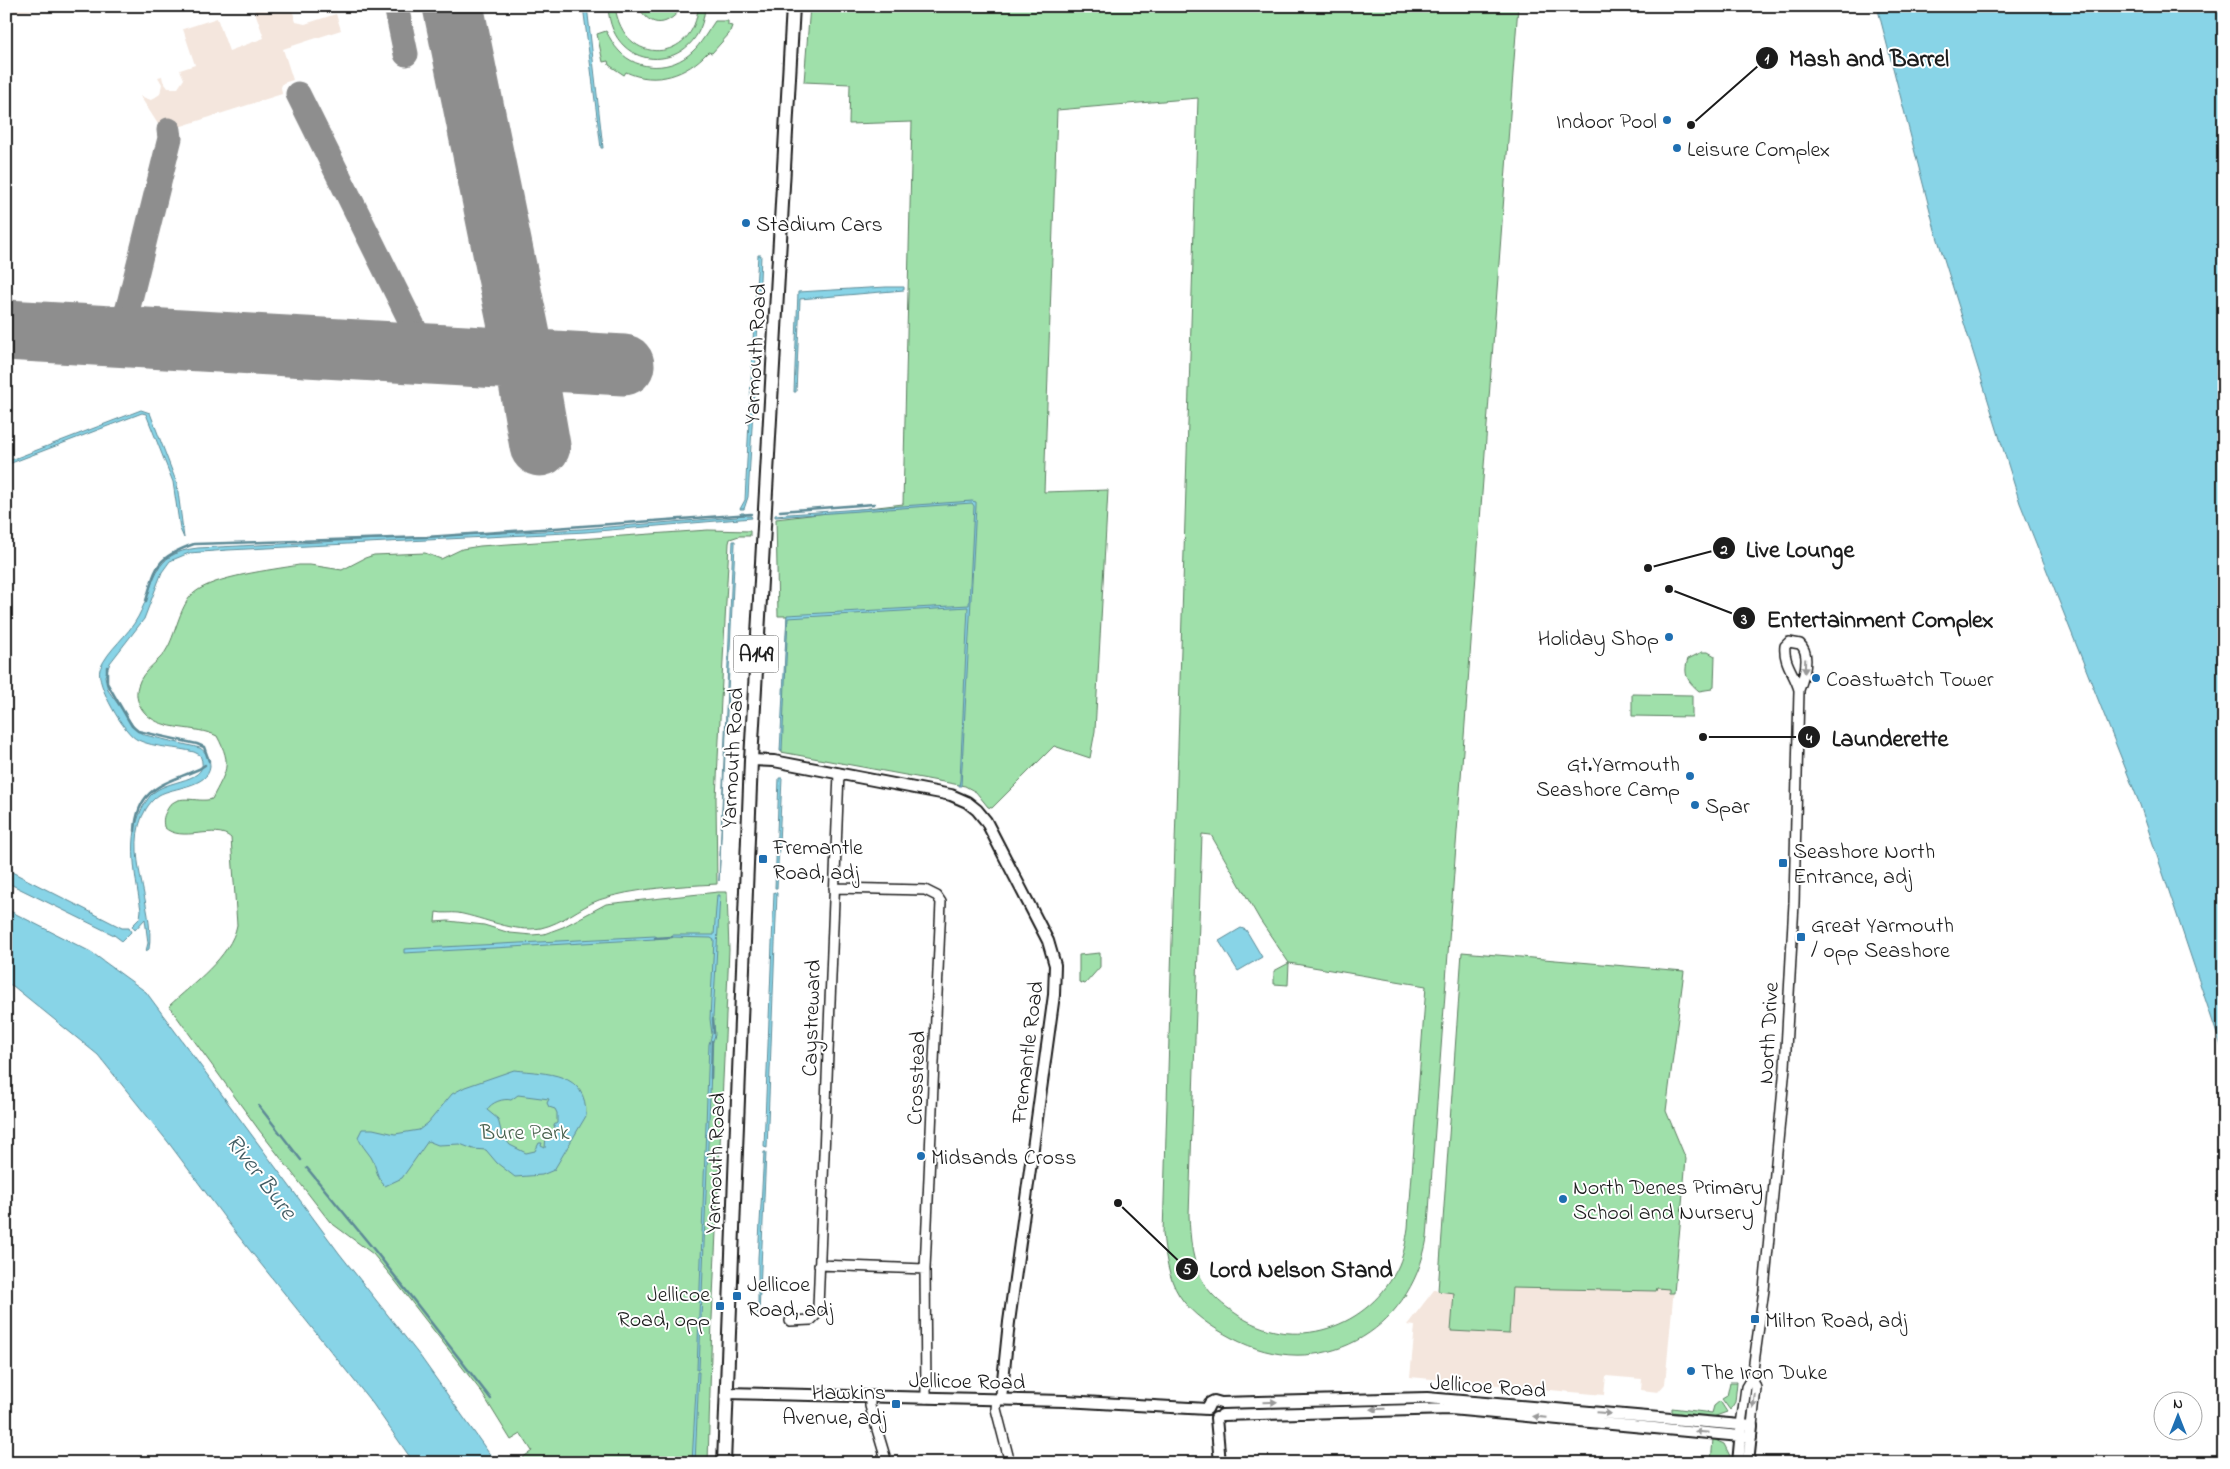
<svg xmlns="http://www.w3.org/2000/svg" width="2230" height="1469" font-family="'Indie Flower',sans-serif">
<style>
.built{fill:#f4e6dd}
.green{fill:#9fe0aa;stroke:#5e7e63;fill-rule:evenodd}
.water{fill:#88d4e7;stroke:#5d8a96;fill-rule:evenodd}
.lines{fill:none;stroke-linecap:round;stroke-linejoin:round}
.stream{stroke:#5d8a96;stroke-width:2.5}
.taxiway{stroke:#8e8e8e;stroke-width:25}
.runway{stroke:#8e8e8e;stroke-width:61}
.minor-casing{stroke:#1c1c1c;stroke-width:12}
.tertiary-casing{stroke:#1c1c1c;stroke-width:14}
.primary-casing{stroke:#1c1c1c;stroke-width:16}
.minor{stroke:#fff;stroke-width:9}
.tertiary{stroke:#fff;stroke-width:10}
.primary{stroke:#fff;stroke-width:12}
.oneway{fill:#999}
.poi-dot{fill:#1f6fb2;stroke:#fff;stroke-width:2}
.labels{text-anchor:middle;stroke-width:4;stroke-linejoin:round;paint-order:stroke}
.shield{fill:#fff;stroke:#606060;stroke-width:1}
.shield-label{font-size:21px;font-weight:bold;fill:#1c1c1c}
.poi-label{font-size:22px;fill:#1c1c1c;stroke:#fff;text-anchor:start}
.street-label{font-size:22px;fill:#1c1c1c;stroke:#fff}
.park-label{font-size:22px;fill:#4a614e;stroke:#fff}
.water-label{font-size:24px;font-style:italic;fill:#425c63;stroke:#fff}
.leader{fill:none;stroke:#1c1c1c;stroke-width:2}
.callout-dot{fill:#1c1c1c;stroke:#fff;stroke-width:2}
.mark-label{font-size:15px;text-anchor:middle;font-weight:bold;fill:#fff}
.callout-label{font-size:24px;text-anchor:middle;font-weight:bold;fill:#1c1c1c;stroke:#fff;stroke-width:4;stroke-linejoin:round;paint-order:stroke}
</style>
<rect width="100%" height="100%" fill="#fff"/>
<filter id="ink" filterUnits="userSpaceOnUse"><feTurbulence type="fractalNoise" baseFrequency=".02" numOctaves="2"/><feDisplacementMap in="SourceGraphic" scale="10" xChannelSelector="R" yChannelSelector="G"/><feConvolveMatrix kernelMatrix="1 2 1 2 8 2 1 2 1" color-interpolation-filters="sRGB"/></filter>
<g filter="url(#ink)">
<path class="built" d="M6,6H36L35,10L6,13Z
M253,6H291L296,22L305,24L336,14L341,30L283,49L293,80L283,83L281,87L282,94L163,132L140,96L151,100L160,94L162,84L158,77L162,76L163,81L168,88H178L184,79L180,70L195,65L183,29L217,18L229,51L264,38Z
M1462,952L1684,971L1666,1111L1686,1159L1665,1384L1658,1392L1641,1390L1642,1379L1606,1376L1604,1395L1410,1377L1415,1326L1407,1325L1434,1290H1438Z"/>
<path class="green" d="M608,6H615C623,69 696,62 698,6H705C702,74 611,78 608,6Z
M638,6H683C669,26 651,30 638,6Z
M810,6H1518L1427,1238C1411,1333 1319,1384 1232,1338C1213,1328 1191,1314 1179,1295C1168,1278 1165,1253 1163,1233L1198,98L1057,110L1044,492L1108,490L1095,731L1090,758L1054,746L992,808L988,807L976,792L965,786L781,752L787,616H778L776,519L903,504L912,122L849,124L850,84L804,82ZM1202,834L1211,835L1260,920L1289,963L1274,971V984L1288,985L1289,963L1426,986L1408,1228C1406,1241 1404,1253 1399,1265C1371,1328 1292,1355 1235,1313C1224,1306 1212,1296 1205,1285C1192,1265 1190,1238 1189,1215Z
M715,21H728V25L732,26L729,34L712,53L708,52C687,75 656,86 626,72L624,75L609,65L608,61L603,62L597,34L606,31C610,38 614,46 619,51C638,72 672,71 692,52C701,44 708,31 715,21Z
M708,530L750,531V536H739L730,539L729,543L716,798L717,884C681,886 633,888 599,900C578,908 563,923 541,928C514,933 485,918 458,913C451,912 443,914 436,912L435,922L448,921L484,925L510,933L532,935L544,934L563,927L606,904L718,892H727L729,950L712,1319L708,1463H525L522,1458L532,1451L521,1434L511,1440L480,1390L396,1282L373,1254L330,1222L259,1130L169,1006C192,984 231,957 237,925L231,838C216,823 181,844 164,827C163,821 163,817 166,812C175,790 197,804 212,799C226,771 233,766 217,736C195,725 164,732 146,714C138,706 135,696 138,686C143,668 161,662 168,647C176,632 181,603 194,593C214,576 272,570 299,565H310L342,570L365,558L374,555L425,553L441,559L462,549L480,546Z
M1702,652H1708L1715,656L1714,686L1712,689L1699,691C1687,681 1683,674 1688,659Z
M1632,694L1692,695V717L1632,716Z
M1462,952L1684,971L1666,1111L1686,1159L1674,1293H1669V1289L1657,1288L1656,1291L1512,1288L1509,1334L1451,1331L1454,1293L1438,1291Z
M1100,953V967L1085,984L1079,982V955Z
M1730,1382H1737L1735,1402L1730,1410L1722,1399L1727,1396Z
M1720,1401L1727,1412L1713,1417L1672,1412V1408L1712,1413L1714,1406Z
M1713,1439L1724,1444L1730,1456V1463H1711Z"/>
<path class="water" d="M583,6H587L603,148H601Z
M1877,6H2224V1055L2140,805L2020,503L1935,230Z
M758,255H761L759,304H755Z
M886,287H904V290L800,299L796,392H794L798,292Z
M754,322H758L748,497L744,509H740L745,500Z
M141,410L150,413L177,484L184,538L180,529L173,482L146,414L142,413L6,465V462Z
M972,501L976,502V506L961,786H959L960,780L968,607L788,618L782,751H780L787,615L969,605L974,506L972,503L775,517V515Z
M741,513H744L746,516H751L752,518L586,532L228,550L189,553L170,561L162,572L144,619L110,663L105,676L108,690L137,731L145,735L200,748C207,753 210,758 210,767C208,787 173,787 159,795C154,798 149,804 146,809C121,850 156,907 149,949L146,951L148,943L145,919L135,930L132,926L140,918L141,910C135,874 124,828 150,796C165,777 213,785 200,755L194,752C177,747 155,748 138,740C125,735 95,684 100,669C108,649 128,636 138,617C157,582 150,553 198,548L582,529L737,517Z
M733,541H735V544L719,881Z
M779,778H782L777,888H775Z
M6,869L122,928H129L131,932L122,941L114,935L6,882Z
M774,892L777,893L767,1148L764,1147Z
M717,895H720L713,1016L715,1035L712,1044L699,1369H697L709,1044L712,1034L710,1019L714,940L711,938L670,937L672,935H714Z
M6,909L91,952L146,992L339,1253L420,1356L496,1463H414L373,1404L236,1233L168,1142L98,1055L13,986L6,983Z
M1241,928L1246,930L1262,957L1238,971L1219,941Z
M655,936L657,937L655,939L404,953V949Z
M514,1070C547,1074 587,1071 586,1116L554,1170L542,1175L515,1177L497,1163L486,1150L473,1149L460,1144L438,1145L428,1141L402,1178L385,1186C376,1178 377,1167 371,1157C366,1150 361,1145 358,1137L362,1129H373L395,1134L419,1130L428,1123L452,1094L465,1087ZM518,1095L549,1099L547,1103L549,1107L555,1109L557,1113V1123L554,1125L555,1129L554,1132L546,1135L545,1148L541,1146L542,1143H539L535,1151L526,1153L510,1145L502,1135L498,1119L487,1110C491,1102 504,1098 511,1100Z
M764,1152H766L759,1314H758V1258Z
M697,1372H699L695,1463H692Z"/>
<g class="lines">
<path class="stream" d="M780,511L874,504
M146,601C156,565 157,557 194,544L427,537L751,514
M107,667V683L132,726L138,731L197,744L204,747L209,761
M135,831C137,787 165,784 199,769L205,765
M655,938L672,937
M713,1019L714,1033
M711,1078L712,1041
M259,1106L301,1160
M307,1168L376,1252L491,1399
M530,1462L531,1463"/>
<path class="taxiway" d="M396,6L406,54
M298,94L427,354
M121,336L170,138L169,130"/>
<path class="runway" d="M453,6L525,360L540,446
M6,330L624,365"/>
<g class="minor-casing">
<path id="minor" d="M834,888L925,890L937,896L941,902L925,1269L926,1398
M819,1265L925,1269
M790,1321L811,1320L816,1315L818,1307L839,773
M870,1397V1406L887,1463
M997,1399L996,1409L1010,1463
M1741,1425L1746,1387L1752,1377
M1752,1426L1756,1388L1752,1377L1764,1290L1785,1067L1794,903L1799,690C1795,674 1783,663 1785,646L1789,642L1800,644C1811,654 1804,677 1799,690"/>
</g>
<g class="tertiary-casing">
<path id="tertiary" d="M751,760L774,761L951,795L967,802L977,810L986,821L1048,941L1055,965L1054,995L1009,1322L1001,1399
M726,1393L1065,1401L1207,1409
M1207,1409L1210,1403L1214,1401L1221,1403L1427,1398L1752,1426L1748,1463
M1222,1415L1451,1409L1751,1437
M1216,1418L1220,1463
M1738,1463L1741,1431"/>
</g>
<g class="primary-casing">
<path id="primary" d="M724,1463L751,760L793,6"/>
</g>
<use href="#minor" class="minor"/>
<use href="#tertiary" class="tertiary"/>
<use href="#primary" class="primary"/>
</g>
<defs><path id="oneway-solid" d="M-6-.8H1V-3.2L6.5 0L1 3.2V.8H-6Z" transform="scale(1.25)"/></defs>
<g class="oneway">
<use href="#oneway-solid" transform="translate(1805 666) rotate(92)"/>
<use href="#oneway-solid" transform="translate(1754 1401) rotate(96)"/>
<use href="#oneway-solid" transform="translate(1270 1402) rotate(-2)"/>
<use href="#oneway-solid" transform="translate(1378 1409) rotate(178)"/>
<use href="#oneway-solid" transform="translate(1604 1413) rotate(5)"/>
<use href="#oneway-solid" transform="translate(1540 1417) rotate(-175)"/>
<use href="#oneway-solid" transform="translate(1702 1432) rotate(-175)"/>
</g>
</g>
<g class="poi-dot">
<circle cx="1667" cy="120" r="5"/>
<circle cx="1677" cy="148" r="5"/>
<circle cx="746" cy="223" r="5"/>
<circle cx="1669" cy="637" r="5"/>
<circle cx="1816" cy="678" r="5"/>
<circle cx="1690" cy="776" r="5"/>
<circle cx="1695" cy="805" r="5"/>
<rect x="758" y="854" width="10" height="10" rx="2.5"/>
<rect x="1778" y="858" width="10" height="10" rx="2.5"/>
<rect x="1796" y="932" width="10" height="10" rx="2.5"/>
<circle cx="921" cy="1156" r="5"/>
<circle cx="1563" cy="1199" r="5"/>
<rect x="732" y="1291" width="10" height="10" rx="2.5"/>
<rect x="715" y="1301" width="10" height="10" rx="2.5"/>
<rect x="1750" y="1314" width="10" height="10" rx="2.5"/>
<circle cx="1691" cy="1371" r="5"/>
<rect x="891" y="1399" width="10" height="10" rx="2.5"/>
</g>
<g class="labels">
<rect class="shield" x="733.5" y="635.5" width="45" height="37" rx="4"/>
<g class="shield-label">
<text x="756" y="661">A149</text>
</g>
<g class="poi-label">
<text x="1657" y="128" text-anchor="end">Indoor Pool</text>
<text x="1687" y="156">Leisure Complex</text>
<text x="756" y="231">Stadium Cars</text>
<text x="1659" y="645" text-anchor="end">Holiday Shop</text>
<text x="1826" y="686">Coastwatch Tower</text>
<text x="1680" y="771" text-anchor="end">Gt.Yarmouth<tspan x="1680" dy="25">Seashore Camp</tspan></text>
<text x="1705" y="813">Spar</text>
<text x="773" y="854">Fremantle<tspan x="773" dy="25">Road, adj</tspan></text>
<text x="1793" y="858">Seashore North<tspan x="1793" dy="25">Entrance, adj</tspan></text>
<text x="1811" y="932">Great Yarmouth<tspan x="1811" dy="25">/ opp Seashore</tspan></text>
<text x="931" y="1164">Midsands Cross</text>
<text x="1573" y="1194">North Denes Primary<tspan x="1573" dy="25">School and Nursery</tspan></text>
<text x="747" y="1291">Jellicoe<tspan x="747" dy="25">Road, adj</tspan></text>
<text x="710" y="1301" text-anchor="end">Jellicoe<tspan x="710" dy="25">Road, opp</tspan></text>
<text x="1765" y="1327">Milton Road, adj</text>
<text x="1701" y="1379">The Iron Duke</text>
<text x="886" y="1399" text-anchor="end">Hawkins<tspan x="886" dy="25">Avenue, adj</tspan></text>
</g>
<g class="street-label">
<text transform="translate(754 354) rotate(-87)" y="8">Yarmouth Road</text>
<text transform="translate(731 758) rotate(-87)" y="8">Yarmouth Road</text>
<text transform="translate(810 1018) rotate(-88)" y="8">Caystreward</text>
<text transform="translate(1767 1033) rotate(-87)" y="8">North Drive</text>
<text transform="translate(1026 1052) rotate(-83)" y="8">Fremantle Road</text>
<text transform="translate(915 1078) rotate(-88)" y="8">Crosstead</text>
<text transform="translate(714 1163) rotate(-88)" y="8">Yarmouth Road</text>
<text transform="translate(967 1380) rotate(1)" y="8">Jellicoe Road</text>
<text transform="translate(1488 1385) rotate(4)" y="8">Jellicoe Road</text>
</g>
<g class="park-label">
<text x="525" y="1139">Bure Park</text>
</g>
<g class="water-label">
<text transform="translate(262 1176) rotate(53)" y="8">River Bure</text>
</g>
</g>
<path class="leader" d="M1691 125L1767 58M1648 568L1724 548M1669 589L1744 618M1703 737L1809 737M1118 1203L1187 1269"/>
<g class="callout-dot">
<circle cx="1691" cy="125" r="5"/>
<circle cx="1648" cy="568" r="5"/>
<circle cx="1669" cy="589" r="5"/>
<circle cx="1703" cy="737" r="5"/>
<circle cx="1118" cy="1203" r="5"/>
<circle cx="1767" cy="58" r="12"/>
<circle cx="1724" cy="548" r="12"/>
<circle cx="1744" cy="618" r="12"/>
<circle cx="1809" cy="737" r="12"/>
<circle cx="1187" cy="1269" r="12"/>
</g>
<g class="mark-label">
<text x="1767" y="63">1</text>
<text x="1724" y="554">2</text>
<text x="1744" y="624">3</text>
<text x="1809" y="743">4</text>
<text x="1187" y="1274">5</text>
</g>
<g class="callout-label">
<text x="1869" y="66">Mash and Barrel</text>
<text x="1800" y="557">Live Lounge</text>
<text x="1880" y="627">Entertainment Complex</text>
<text x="1890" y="746">Launderette</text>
<text x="1301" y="1277">Lord Nelson Stand</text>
</g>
<rect width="2230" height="1469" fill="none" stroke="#fff" stroke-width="25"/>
<rect x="12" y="12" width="2205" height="1444" fill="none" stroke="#1c1c1c" stroke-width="2" filter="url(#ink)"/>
<g transform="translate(2178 1416)"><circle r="24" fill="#ffffff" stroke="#a4a4a4"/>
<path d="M0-4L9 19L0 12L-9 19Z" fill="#1f6fb2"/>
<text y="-8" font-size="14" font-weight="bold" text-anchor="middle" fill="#1c1c1c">N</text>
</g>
</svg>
